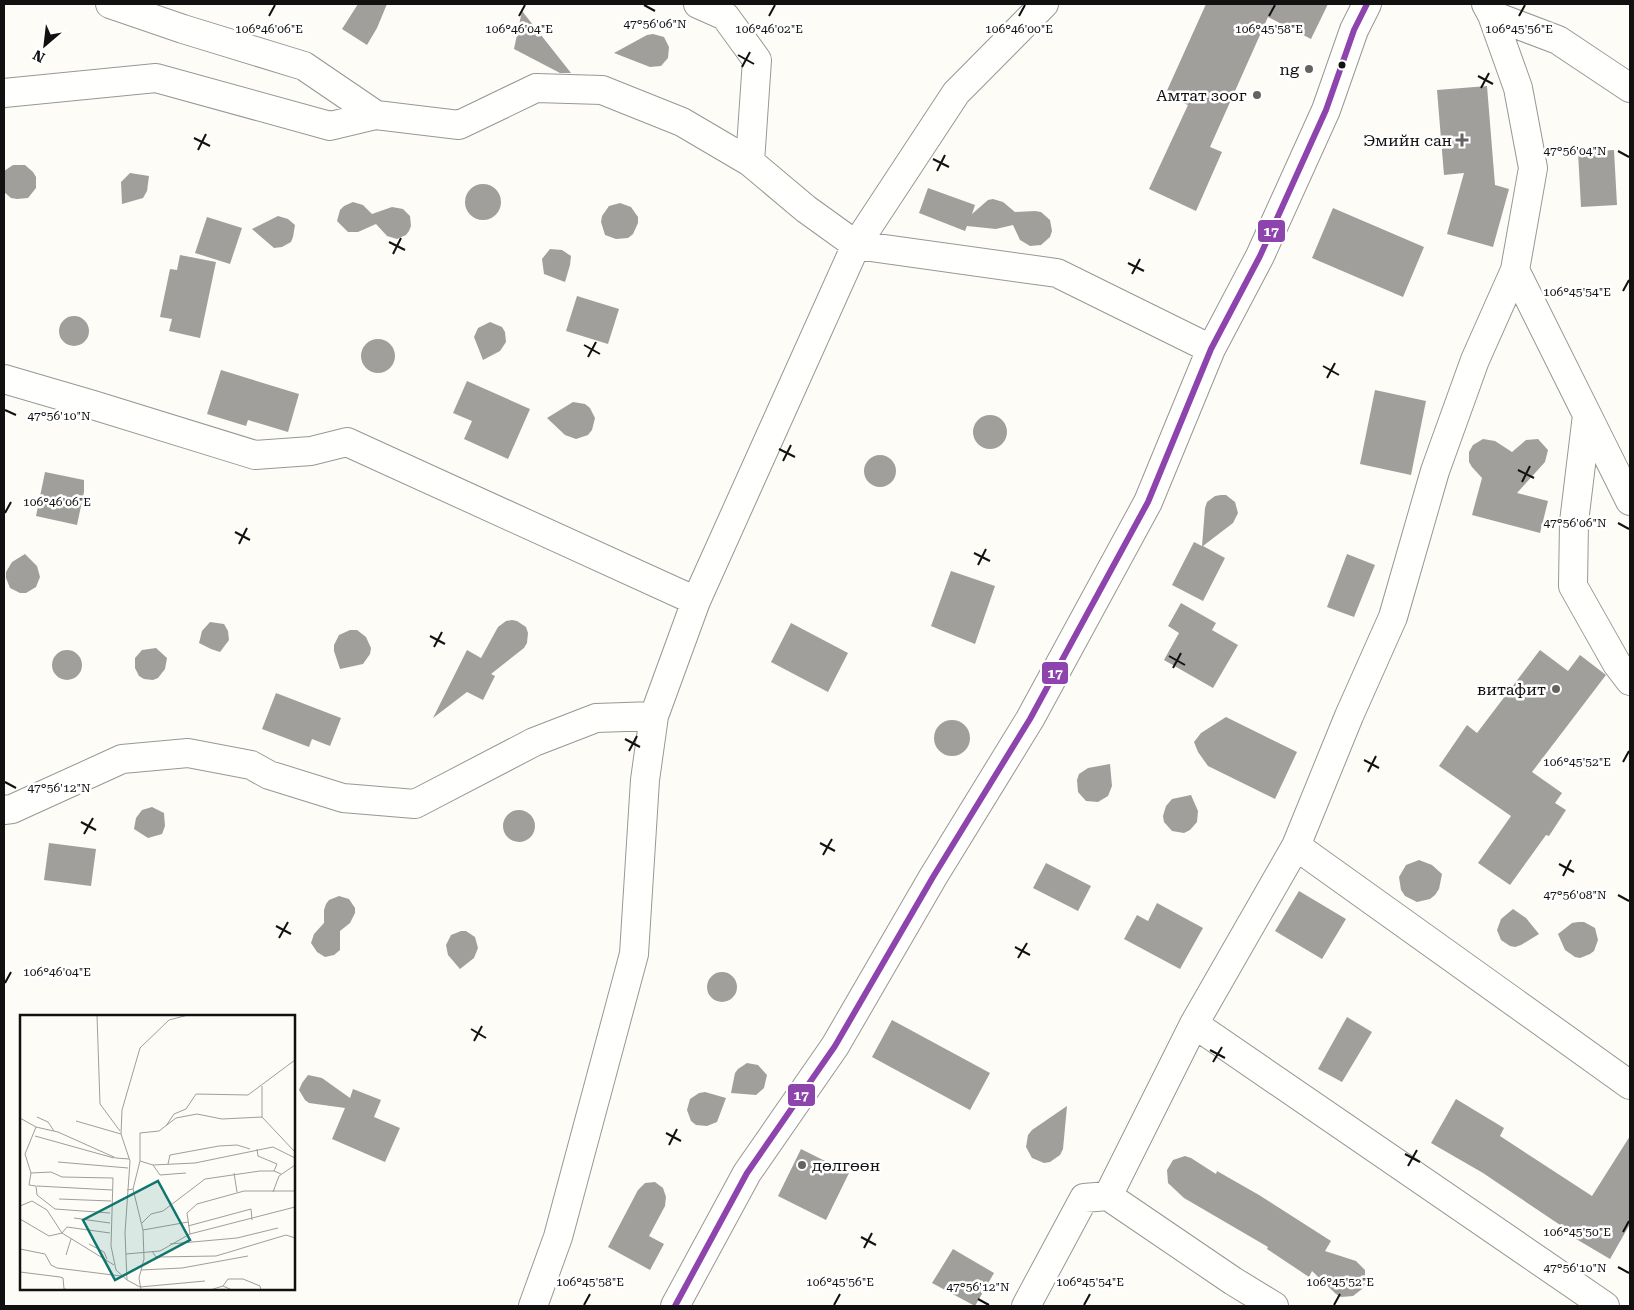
<svg xmlns="http://www.w3.org/2000/svg" width="1634" height="1310" font-family="'Roboto Serif',serif">
<style>
.building{fill:#a19f9c}
.lines{fill:none;stroke-linecap:round;stroke-linejoin:round}
.minor-casing{stroke:#979795;stroke-width:30}
.minor{stroke:#fffffe;stroke-width:28}
.bus-1-casing{stroke:#fff;stroke-width:10}
.bus-1{stroke:#8e44ad;stroke-width:6}
.ticks{fill:none;stroke:#111;stroke-width:2}
.bus-dot{fill:#111;stroke:#fff;stroke-width:2}
.poi-dot{fill:#646362;stroke:#fff;stroke-width:2}
.labels{text-anchor:middle;stroke-width:5;stroke-linejoin:round;paint-order:stroke}
.poi-label{font-size:16px;fill:#111;stroke:#fff;text-anchor:end}
.inset-road{fill:none;stroke:#9f9e9b;stroke-width:1}
.view{fill:#0f766e;fill-opacity:0.15;stroke:#0f766e;stroke-width:2.5}
.inset-edge{fill:none;stroke:#111;stroke-width:2.5}
.ticks-label{font-size:12px;text-anchor:middle;fill:#111;stroke:#fff;stroke-width:5;stroke-linejoin:round;paint-order:stroke}
.line-badge{stroke:#fff;stroke-width:2}
.badge-label{font-size:14px;text-anchor:middle;font-weight:bold;fill:#fff}
</style>
<rect width="100%" height="100%" fill="#fdfcf7"/>
<path class="building" d="M358,4H387L377,28L367,45L342,29Z
M1206,4H1328L1311,39L1268,17L1210,147L1222,152L1196,211L1149,189L1188,105L1165,95Z
M522,11L571,73H560L514,49Z
M653,34L664,37L669,47L668,58L661,66L650,67L614,53L647,35Z
M1487,86L1495,185L1509,189L1493,247L1447,234L1464,173L1444,175L1437,90Z
M1614,150L1617,205L1581,207L1578,152Z
M13,165H25L33,172L36,177V188L28,198L17,199L11,198L4,192V171Z
M130,173L149,176L147,191L143,198L122,204L121,182Z
M465 202a18 18 0 1 1 36 0a18 18 0 1 1-36 0Z
M928,188L975,205L972,214L988,200L993,199L1003,202L1015,212L1035,211L1041,212L1050,220L1052,231L1050,237L1041,245L1030,246L1020,240L1013,225L996,229L967,226L965,231L919,213Z
M353,202L363,205L372,214L392,207L403,209L410,216L411,226L409,231L406,235L397,239L387,236L376,224L358,232H348L337,221L340,210L344,206Z
M620,203L631,207L638,217V223L633,234L628,238L616,239L605,235L601,222L602,216L609,206Z
M1333,208L1424,247L1403,297L1312,258Z
M278,216L288,219L295,225L293,237L291,242L282,247L274,248L252,229Z
M207,217L242,228L230,264L195,253Z
M550,249L562,250L571,256L570,265L565,282L544,274L542,259Z
M180,255L216,262L200,338L169,331L172,319L160,317L170,269L177,270Z
M577,296L619,309L608,344L566,331Z
M59 331a15 15 0 1 1 30 0a15 15 0 1 1-30 0Z
M490,322L502,327L505,332L506,342L500,351L483,360L474,337L478,328Z
M361 356a17 17 0 1 1 34 0a17 17 0 1 1-34 0Z
M221,370L299,394L288,432L248,420L246,426L207,414Z
M467,381L530,409L508,459L464,439L472,421L453,413Z
M1375,390L1426,401L1411,475L1360,464Z
M573,402L585,404L590,408L595,418L592,430L588,435L576,439L565,435L547,418Z
M973 432a17 17 0 1 1 34 0a17 17 0 1 1-34 0Z
M1483,439L1495,441L1512,452L1526,440L1538,439L1548,450L1545,462L1517,493L1548,501L1540,533L1472,515L1482,478L1472,467L1469,462V452L1473,445Z
M864 471a16 16 0 1 1 32 0a16 16 0 1 1-32 0Z
M45,472L84,480V492L77,525L36,516Z
M1221,495H1226L1235,502L1238,513L1233,523L1203,546L1225,558L1203,601L1172,585L1194,542L1202,546L1205,508L1207,502L1215,496Z
M25,554L37,566L40,577L36,587L26,593H20L10,588L6,578V572L12,562Z
M1347,554L1375,565L1354,617L1327,607Z
M951,571L995,586L975,644L931,626Z
M1181,603L1216,623L1212,630L1238,645L1213,688L1164,660L1179,633L1168,626Z
M512,620L517,621L526,627L528,633L527,643L524,648L491,674L495,676L483,700L467,692L433,718L467,650L481,658L498,627L506,621Z
M210,622L224,624L228,631L229,640L220,652L211,649L199,643L202,631Z
M791,623L848,653L828,692L771,662Z
M350,630H357L366,637L371,648L370,654L363,664L340,669L334,651V645L339,635Z
M156,648L167,658L165,669L158,678L153,680L144,679L139,676L135,668V658L142,650Z
M1540,650L1568,671L1580,655L1606,675L1532,772L1562,793L1555,803L1566,810L1549,836L1546,835L1510,885L1478,863L1511,816L1439,766L1467,725L1477,733Z
M52 665a15 15 0 1 1 30 0a15 15 0 1 1-30 0Z
M276,693L341,718L330,746L312,739L309,747L262,729Z
M1226,717L1297,752L1275,799L1208,766L1198,752L1194,742L1201,733Z
M934 738a18 18 0 1 1 36 0a18 18 0 1 1-36 0Z
M1110,764L1112,786L1108,796L1098,802L1086,801L1078,792L1077,780L1079,774L1088,768Z
M1191,795L1198,811L1197,822L1190,830L1184,833L1172,831L1164,822L1163,816L1166,806L1172,799Z
M152,807L164,813L165,826L162,834L148,838L134,829L136,818L142,810Z
M503 826a16 16 0 1 1 32 0a16 16 0 1 1-32 0Z
M49,843L96,849L91,886L44,880Z
M1419,860L1432,865L1442,874L1439,889L1435,895L1430,899L1417,902L1405,896L1401,890L1399,877L1406,865Z
M1046,863L1091,886L1078,911L1033,888Z
M1299,891L1346,919L1322,959L1275,931Z
M339,896L349,899L355,908V913L350,923L340,931V950L334,955L325,957L317,952L311,943L314,934L324,923V910L326,904L329,900Z
M1157,903L1203,928L1180,969L1124,939L1137,915L1148,921Z
M1513,909L1526,918L1539,934L1521,945L1515,947L1510,946L1501,940L1497,930L1501,919Z
M1578,922H1584L1595,928L1598,940L1594,951L1590,954L1580,958L1575,957L1565,950L1558,934L1572,923Z
M461,931H466L475,937L478,948L474,958L460,969L448,955L446,945L451,935Z
M707 987a15 15 0 1 1 30 0a15 15 0 1 1-30 0Z
M1347,1017L1372,1032L1342,1082L1318,1069Z
M892,1020L990,1073L970,1110L872,1057Z
M747,1063L758,1065L767,1075L764,1088L756,1095L731,1093L735,1073L738,1069Z
M308,1075L322,1078L350,1098L353,1089L381,1100L374,1117L400,1128L385,1162L332,1139L345,1108L309,1103L305,1100L299,1090L302,1083Z
M705,1092L726,1098L717,1122L707,1126L696,1125L691,1121L687,1110L690,1099L699,1093Z
M1456,1099L1504,1128L1500,1136L1592,1196L1630,1136V1224L1610,1259L1571,1236L1572,1233L1483,1173L1431,1143Z
M1067,1106L1063,1149L1060,1155L1050,1162L1044,1163L1032,1158L1026,1147L1028,1135L1032,1130Z
M801,1149L849,1173L826,1220L778,1196Z
M1185,1156L1191,1158L1216,1174L1217,1171L1259,1195L1331,1241L1325,1251L1356,1261L1365,1270V1284L1362,1289L1353,1296L1341,1297L1336,1294L1312,1271L1309,1277L1267,1249L1268,1247L1184,1198L1168,1183L1167,1170L1173,1160Z
M655,1182L663,1188L666,1197L665,1206L649,1236L664,1244L650,1270L608,1247L638,1190L645,1183Z
M953,1249L994,1273L975,1306L932,1283Z"/>
<g class="lines">
<g class="minor-casing">
<path id="minor" d="M110,4L183,29L304,66L376,115
M698,4L725,16L757,60L750,162
M1492,15L1558,40L1630,88
M4,93L156,78L330,126L376,115L459,125L536,88L602,90L682,122L750,162L806,209L856,245L1057,273L1211,349
M1515,270L1630,501
M4,379L93,405L255,455L311,451L347,442L696,601
M1587,415L1574,522L1573,586L1617,664L1630,681
M4,810L12,809L122,759L188,753L251,765L269,775L343,798L415,804L534,742L596,718L654,716
M1296,846L1630,1085
M1194,1024L1605,1306
M1108,1196L1233,1281L1274,1306
M533,1306L558,1237L634,954L645,780L654,716L696,601L856,245L956,93L1044,4
M675,1306L747,1173L835,1046L933,877L1030,719L1148,502L1211,349L1260,256L1326,110L1354,30L1367,4
M1026,1306L1084,1198L1108,1196L1194,1024L1296,846L1349,716L1393,617L1435,471L1475,360L1515,270L1533,168L1518,88L1492,15L1486,4"/>
</g>
<use href="#minor" class="minor"/>
<g class="bus-1-casing">
<path id="bus-1" d="M675,1306L747,1173L835,1046L933,877L1030,719L1148,502L1211,349L1260,256L1326,110L1354,30L1367,4"/>
</g>
<use href="#bus-1" class="bus-1"/>
</g>
<path class="ticks" d="M644,5L655,11M269,16L275,5M519,16L525,5M769,16L775,5M1019,16L1025,5M1269,16L1275,5M1519,16L1525,5M738,55L754,64M742,67L750,52M1478,76L1493,84M1481,88L1489,73M194,138L210,146M198,150L206,134M1618,151L1629,157M933,159L949,167M937,171L945,155M389,242L405,250M393,254L401,238M1128,263L1144,271M1132,274L1140,259M1623,291L1629,280M584,345L600,354M588,357L596,342M1323,366L1339,375M1327,378L1335,363M5,410L16,415M779,449L795,457M783,461L791,445M1518,470L1534,478M1522,482L1530,466M5,513L11,502M1618,523L1629,529M235,532L250,540M239,544L247,528M974,553L990,561M978,565L986,549M430,636L445,644M434,647L442,632M1169,656L1185,665M1173,668L1181,653M625,739L640,747M629,751L637,736M1364,760L1379,768M1623,762L1629,751M1368,772L1376,756M5,782L16,788M81,822L96,830M84,834L93,818M820,843L835,851M823,855L832,839M1559,864L1574,872M1563,876L1571,860M1618,895L1629,901M276,926L291,934M279,938L288,922M1015,947L1030,955M1018,958L1027,943M5,983L11,972M471,1029L486,1038M474,1041L482,1026M1210,1050L1225,1058M1213,1062L1222,1047M666,1133L681,1141M669,1145L677,1129M1405,1154L1420,1162M1408,1166L1417,1150M1623,1232L1629,1221M861,1237L876,1245M864,1248L872,1233M1618,1267L1629,1273M978,1299L989,1305M584,1305L590,1294M834,1305L840,1294M1084,1305L1090,1294M1334,1305L1340,1294"/>
<circle class="bus-dot" cx="1342" cy="65" r="4.5"/>
<g class="poi-dot">
<circle cx="1309" cy="69" r="5"/>
<circle cx="1257" cy="95" r="5"/>
<path d="M1459.5 132.5h5v5h5v5h-5v5h-5v-5h-5v-5h5z"/>
<circle cx="1556" cy="689" r="5"/>
<circle cx="802" cy="1165" r="5"/>
</g>
<g class="labels">
<g class="poi-label">
<text x="1299" y="75">ng</text>
<text x="1247" y="101">Амтат зоог</text>
<text x="1452" y="146">Эмийн сан</text>
<text x="1546" y="695">витафит</text>
<text x="812" y="1171" text-anchor="start">дөлгөөн</text>
</g>
</g>
<g transform="translate(20 1015)">
<rect width="275" height="275" fill="#fdfcf7"/>
<path class="inset-road" d="M77,0L80,89L100,116M17,102L28,107L34,116M242,102V71M0,103L16,112M56,106L101,119M146,111L154,99L166,94L176,79L228,80L275,45M15,121L94,143M237,134L238,141L257,149L254,156M120,146V118L139,116L156,103L177,99L202,104L242,102L275,137M38,147L108,153M148,149L150,140L199,131L217,130L230,134M133,150L175,148L253,132L275,143M11,158L31,157L42,162L93,163L91,231L96,255L107,265L120,272L185,266M214,158L217,177M17,171L92,175M113,174L123,215L124,244L119,263L121,275M107,175L113,174L120,146L133,150L140,160L166,158M253,177L259,161L275,150M39,184L91,186M0,191L12,186L27,195L42,218L94,250M90,198L35,194L17,180L16,171L9,170L11,158L5,139L16,112L38,117L96,143L109,144M54,203L90,208M0,204L29,221L42,218L47,212L90,218M122,208L131,199L143,196L185,164L240,156H254L261,159M168,211L231,194L232,205M123,215L168,207M170,219L167,198L177,189L224,176H275M69,229L84,237L87,244M150,229L217,223L258,213M0,234L25,239L31,250L37,253L101,261M132,236L136,242L196,241L266,220L275,223M106,239L140,236L170,219L275,192M46,240L51,224M121,255L162,253L228,241M0,257L40,262L43,263L44,274L52,275M107,265L105,218L110,146L101,119L102,95L120,33L149,5L168,0M203,271L208,264H223L240,271L241,275M190,275L203,271L212,275"/>
<path class="view" d="M138,166L170,225L95,265L63,205Z"/>
<rect width="275" height="275" class="inset-edge"/>
</g>
<g class="ticks-label">
<text x="655" y="28">47°56'06"N</text>
<text x="269" y="33">106°46'06"E</text>
<text x="519" y="33">106°46'04"E</text>
<text x="769" y="33">106°46'02"E</text>
<text x="1019" y="33">106°46'00"E</text>
<text x="1269" y="33">106°45'58"E</text>
<text x="1519" y="33">106°45'56"E</text>
<text x="1575" y="155">47°56'04"N</text>
<text x="1577" y="296">106°45'54"E</text>
<text x="59" y="420">47°56'10"N</text>
<text x="57" y="506">106°46'06"E</text>
<text x="1575" y="527">47°56'06"N</text>
<text x="1577" y="766">106°45'52"E</text>
<text x="59" y="792">47°56'12"N</text>
<text x="1575" y="899">47°56'08"N</text>
<text x="57" y="976">106°46'04"E</text>
<text x="1577" y="1236">106°45'50"E</text>
<text x="1575" y="1272">47°56'10"N</text>
<text x="590" y="1286">106°45'58"E</text>
<text x="840" y="1286">106°45'56"E</text>
<text x="1090" y="1286">106°45'54"E</text>
<text x="1340" y="1286">106°45'52"E</text>
<text x="978" y="1291">47°56'12"N</text>
</g>
<g class="line-badge">
<rect x="1257" y="219" width="29" height="24" rx="5" fill="#8e44ad"/>
<rect x="1041" y="661" width="28" height="24" rx="5" fill="#8e44ad"/>
<rect x="787" y="1083" width="29" height="24" rx="5" fill="#8e44ad"/>
</g>
<g class="badge-label">
<text x="1271" y="236">17</text>
<text x="1055" y="678">17</text>
<text x="801" y="1100">17</text>
</g>
<rect width="1634" height="1310" fill="none" stroke="#111111" stroke-width="10"/>
<g transform="translate(45 45) rotate(208)" stroke="#ffffff" stroke-width="4" paint-order="stroke">
<path d="M0-4L9 19L0 12L-9 19Z" fill="#111111"/>
<text y="-8" font-size="14" font-weight="bold" text-anchor="middle" fill="#111111">N</text>
</g>
</svg>
